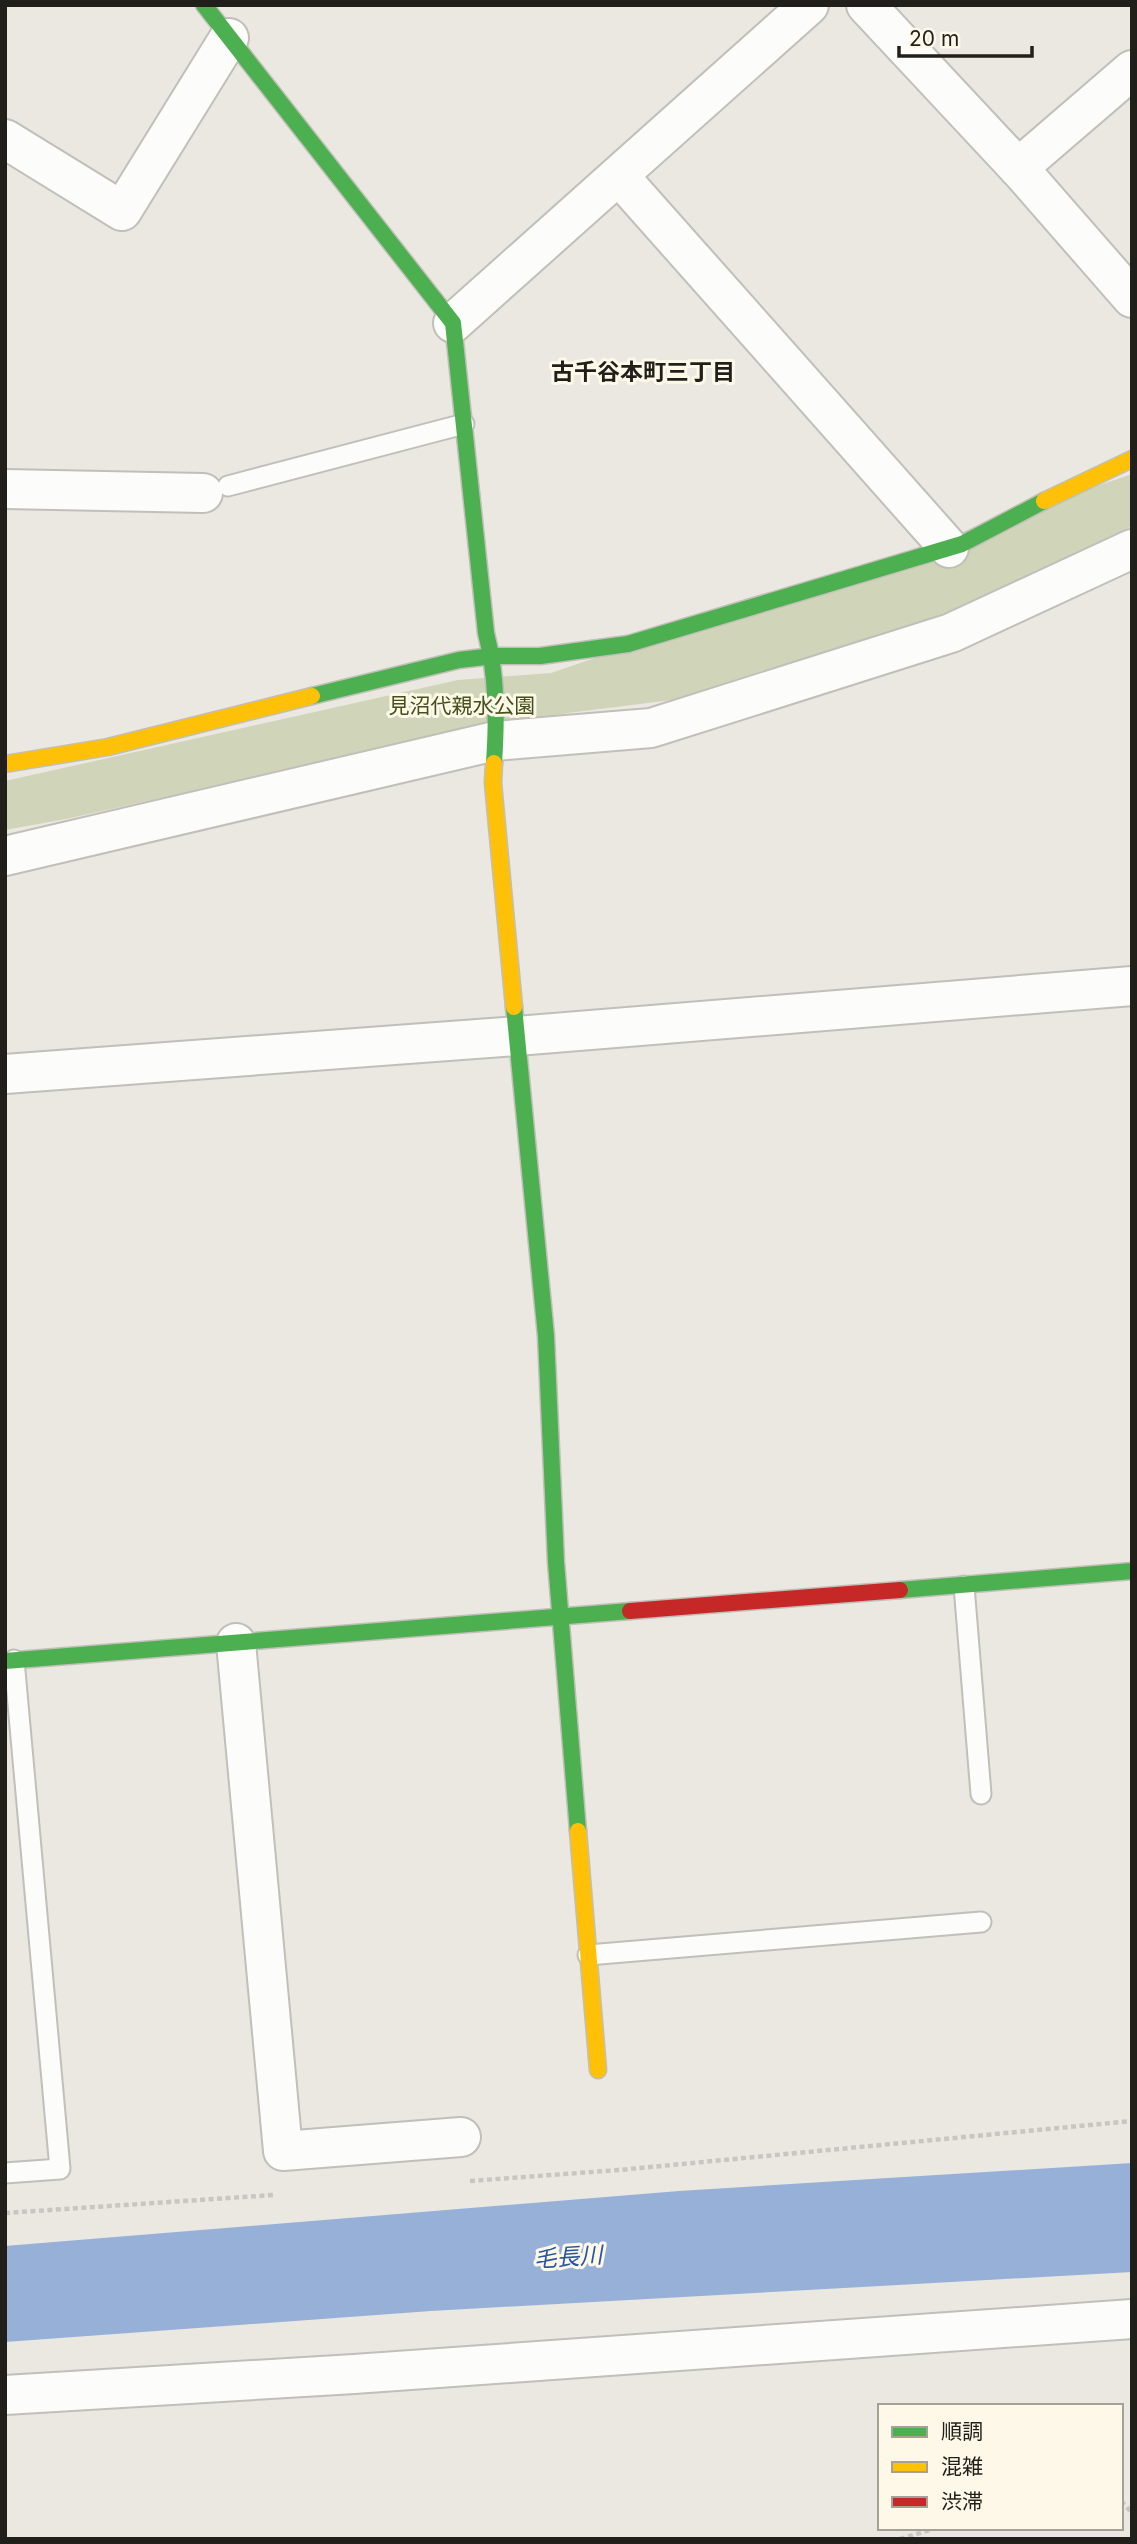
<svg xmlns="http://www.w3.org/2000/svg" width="1137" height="2544" font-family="Inter,'Noto Sans JP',sans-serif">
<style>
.green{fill:#d0d5b9}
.water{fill:#97b0d8}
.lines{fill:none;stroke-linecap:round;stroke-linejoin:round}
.lane-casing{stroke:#c1bfb9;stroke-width:23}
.street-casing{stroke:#c1bfb9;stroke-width:42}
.fast-casing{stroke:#c1bfb9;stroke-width:19}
.slow-casing{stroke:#c1bfb9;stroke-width:19}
.jam-casing{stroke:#c1bfb9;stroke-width:19}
.path{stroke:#c8c6c3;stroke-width:4.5;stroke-dasharray:5 3.5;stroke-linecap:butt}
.lane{stroke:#fcfcfa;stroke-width:19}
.street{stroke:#fcfcfa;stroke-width:38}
.fast{stroke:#4caf50;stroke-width:16}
.slow{stroke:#ffc107;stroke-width:16}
.jam{stroke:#c62828;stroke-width:16}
.labels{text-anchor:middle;stroke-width:6;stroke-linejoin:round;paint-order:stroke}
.park-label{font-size:21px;fill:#46501a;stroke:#fdf8e8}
.neighbourhood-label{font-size:23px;font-weight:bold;fill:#211f1a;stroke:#fdf8e8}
.water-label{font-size:23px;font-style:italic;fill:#28559f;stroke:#fdf8e8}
</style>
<rect width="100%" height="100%" fill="#eae8e0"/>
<path class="green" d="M1132,474V526L1034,578L894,633L774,667L672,700L568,713L409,743L66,819L5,830V781L458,680L551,673Z"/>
<path class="water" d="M1132,2163V2272L431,2311L5,2342V2246L679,2191Z"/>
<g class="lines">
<g class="lane-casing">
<path id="lane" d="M228,486L464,424
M964,1586L981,1794
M588,1955L981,1922
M5,2173L60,2169L14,1660"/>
</g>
<g class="street-casing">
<path id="street" d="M866,5L1022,172L1132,298
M5,139L122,211L229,38
M1018,168L1132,70
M619,176L949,548
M453,323L809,5
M5,489L203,493
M5,856L495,741L651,728L951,633L1132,549
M5,1074L517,1036L1132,986
M236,1643L283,2151L461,2137
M5,2395L354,2374L1132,2319"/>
</g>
<g class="fast-casing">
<path id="fast" d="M204,5L453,323L486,633C497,676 497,719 494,763
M312,696L459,660L493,656H540L628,644L962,544L1044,501
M514,1007L546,1336L556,1562L578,1831
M900,1590L1132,1571
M5,1661L630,1611"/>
</g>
<g class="slow-casing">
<path id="slow" d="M1044,501L1132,459
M494,763L493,783L514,1007
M5,764L108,747L312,696
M578,1831L598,2070"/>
</g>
<g class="jam-casing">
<path id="jam" d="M630,1611L900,1590"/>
</g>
<path class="path" d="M470,2181L619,2170L1132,2121
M5,2213L273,2195
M1121,2501L1132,2513
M900,2539L936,2528"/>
<use href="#lane" class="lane"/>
<use href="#street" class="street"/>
<use href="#fast" class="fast"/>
<use href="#slow" class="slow"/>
<use href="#jam" class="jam"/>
</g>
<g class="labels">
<g class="park-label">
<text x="462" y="713">見沼代親水公園</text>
</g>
<g class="neighbourhood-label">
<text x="643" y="380">古千谷本町三丁目</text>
</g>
<g class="water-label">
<text transform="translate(568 2257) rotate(-4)" y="8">毛長川</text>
</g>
</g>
<rect width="1137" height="2544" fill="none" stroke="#211f1a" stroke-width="14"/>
<rect x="878" y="2404" width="245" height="126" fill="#fdf8e8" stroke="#a5a196" stroke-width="2"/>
<rect x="892" y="2427" width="35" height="10" fill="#4caf50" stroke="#a5a196" stroke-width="2"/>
<text x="941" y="2439" font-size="21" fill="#211f1a">順調</text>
<rect x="892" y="2462" width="35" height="10" fill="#ffc107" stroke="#a5a196" stroke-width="2"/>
<text x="941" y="2474" font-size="21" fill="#211f1a">混雑</text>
<rect x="892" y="2497" width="35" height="10" fill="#c62828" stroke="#a5a196" stroke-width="2"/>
<text x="941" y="2509" font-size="21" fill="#211f1a">渋滞</text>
<path d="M899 46v10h133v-10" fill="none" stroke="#211f1a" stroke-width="3.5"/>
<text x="909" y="46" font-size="21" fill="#211f1a" stroke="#fdf8e8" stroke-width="5" paint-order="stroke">20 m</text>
</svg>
